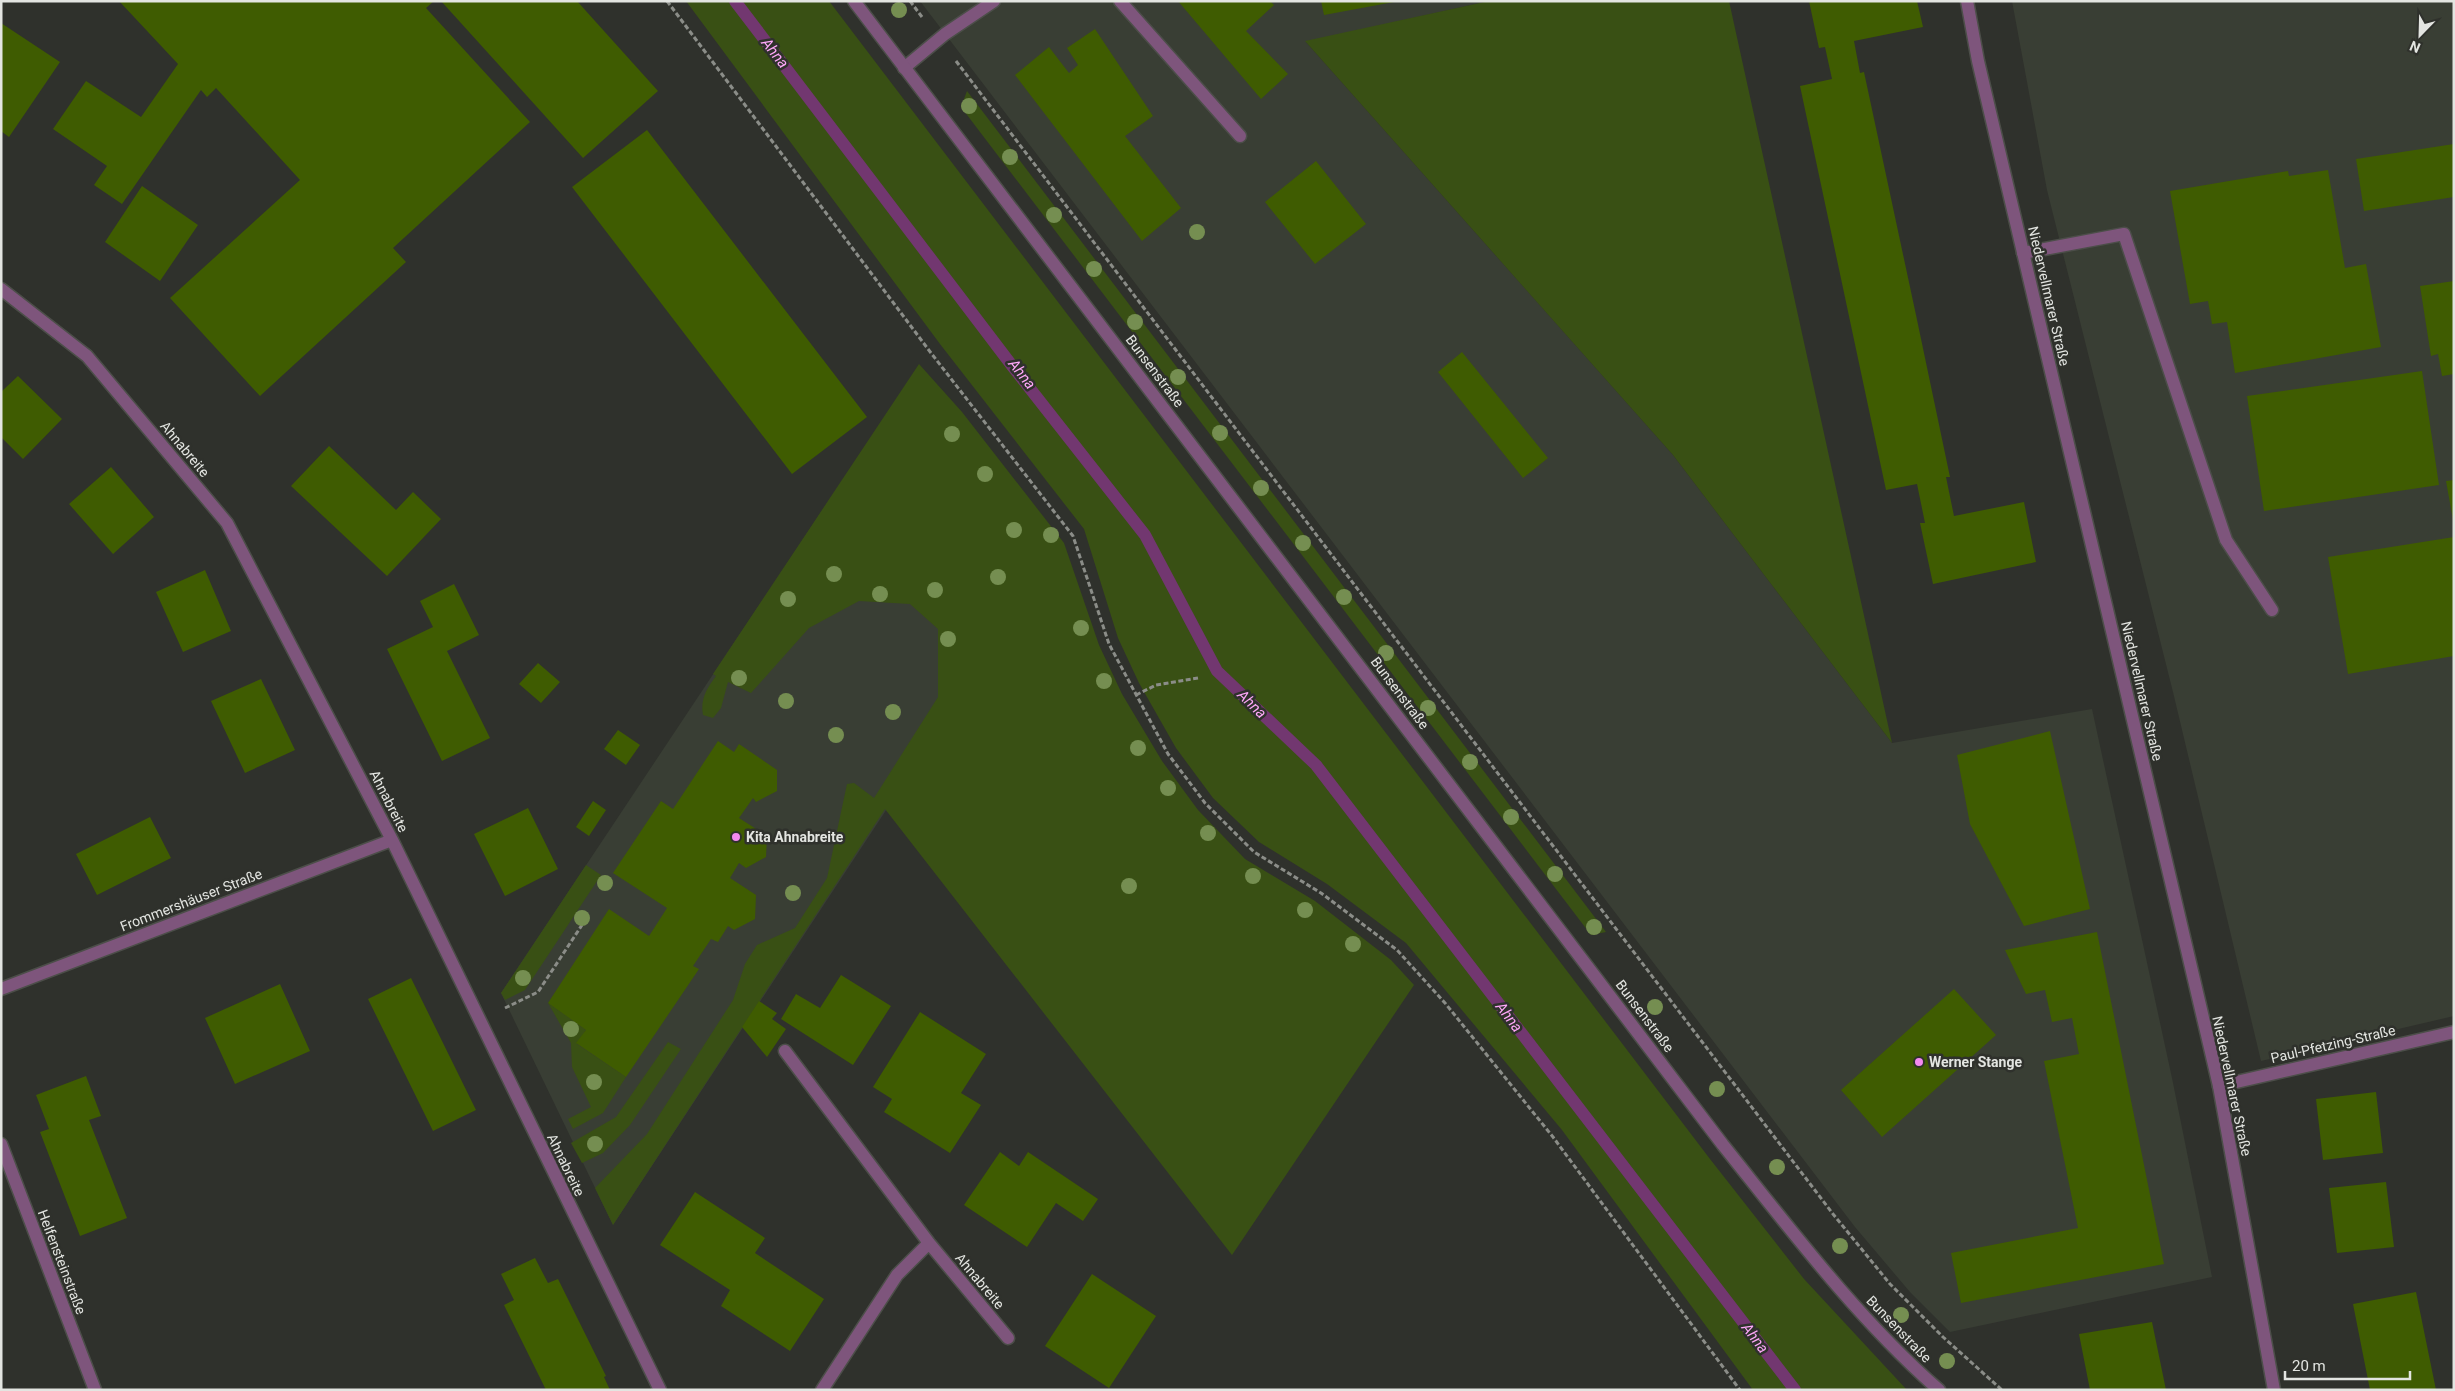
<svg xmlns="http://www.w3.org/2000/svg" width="2455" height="1391" font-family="Roboto,sans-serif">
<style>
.built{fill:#393e34}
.green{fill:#395014}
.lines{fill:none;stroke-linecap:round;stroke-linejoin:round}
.stream{stroke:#723770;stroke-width:12}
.building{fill:#3f5c01}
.service-casing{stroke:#4c4e49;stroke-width:15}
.minor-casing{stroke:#4c4e49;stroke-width:15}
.tertiary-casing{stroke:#4c4e49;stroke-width:15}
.path{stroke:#8b8d88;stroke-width:3;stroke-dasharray:5 2.5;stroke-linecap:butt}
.service{stroke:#7e557c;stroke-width:12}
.minor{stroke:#7e557c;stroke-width:12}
.tertiary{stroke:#7e557c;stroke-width:12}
.tree{fill:#758e51}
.poi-dot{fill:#f489f0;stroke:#2f312c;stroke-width:2}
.labels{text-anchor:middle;stroke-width:5;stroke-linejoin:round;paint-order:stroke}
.street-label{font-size:14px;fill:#e3e5e1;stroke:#2f312c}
.poi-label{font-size:14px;font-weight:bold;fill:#e3e5e1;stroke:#2f312c;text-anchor:start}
.water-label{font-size:15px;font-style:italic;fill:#fea8f9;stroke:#2f312c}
</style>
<rect width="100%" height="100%" fill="#2f312c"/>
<path class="built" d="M920,1H1489L1306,42L1673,455L1892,743L2092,709L2172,1078L2212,1277L1950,1332L1910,1292L1855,1227Z
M2012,1H2454V1016L2261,1061L2173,692L2047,190Z
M899,395L1056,552L613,1225L501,993Z"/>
<path class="green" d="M686,1H829L1710,1159L1804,1279L1907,1390H1753L1562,1130L1406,943L1327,884L1259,842L1213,798L1176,748L1139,683L1118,638L1084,529L940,344Z
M1489,1H1729L1892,743L1673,455L1305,41Z
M967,91L1606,932L1591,935L961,107Z
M919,364L962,412L1064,543L1099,645L1122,694L1162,761L1198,810L1245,859L1315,901L1391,960L1414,985L1232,1255L885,809L613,1225L595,1188L647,1134L733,1000L745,964L757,945L795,928L827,878L847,784L854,783L874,798L938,697V629L910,604L859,601L809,628L751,693L728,682L721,708L713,718L703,715C700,699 707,688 716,676L713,674Z
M586,865L601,875L525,990L505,1000L501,993Z
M548,1003L586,1030L577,1044L626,1077L603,1113L573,1129L568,1119L591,1107L572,1067L571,1043Z
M668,1042L681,1049L630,1125L603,1153L582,1163L571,1143L616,1117Z"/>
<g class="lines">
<path class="stream" d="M735,1L1013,367L1145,535L1217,671L1316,765L1795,1390"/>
</g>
<path class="building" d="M119,1H434L426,8L530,122L393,248L406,262L260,396L170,298L300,180L216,88L207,97L201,90L122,204L94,185L107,166L53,129L86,81L141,117L178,64Z
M441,1H577L658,91L583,158Z
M1178,1H1270L1274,5L1246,31L1288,74L1261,99Z
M1321,1H1394V2L1324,15Z
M1809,1H1917L1923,27L1854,41L1860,73L1864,72L1916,315L1950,477H1946L1954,516L2024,502L2036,562L1933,584L1920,523H1925L1917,484L1886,490L1800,86L1832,79L1825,47L1819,48Z
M1,23L60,62L9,137L1,131Z
M1095,29L1153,116L1125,136L1181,208L1142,241L1015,75L1049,47L1069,73L1078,65L1067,48Z
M647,130L867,417L792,474L572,187Z
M2454,144V197L2364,211L2356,159Z
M1316,161L1366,224L1315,264L1265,202Z
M2328,170L2345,268L2366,264L2381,347L2235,373L2227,322L2212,324L2208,301L2190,304L2170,191L2288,171L2289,176Z
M142,186L198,225L160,281L105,242Z
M2454,281V374L2442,376L2438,354L2431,356L2420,286Z
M1462,352L1548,458L1523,478L1438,372Z
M2422,371L2439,485L2264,511L2247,396Z
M18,376L62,419L23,459L1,437V392Z
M329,446L396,510L413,492L441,519L387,576L291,486Z
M111,467L154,517L113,554L69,504Z
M2454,480V520H2453L2446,481Z
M2454,537V656L2348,674L2328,557Z
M205,570L231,631L183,652L156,592Z
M454,584L479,635L447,651L490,738L442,761L387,649L433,627L420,601Z
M538,663L560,682L541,703L519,684Z
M261,679L295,750L245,773L211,701Z
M618,730L640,745L626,765L604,749Z
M2050,731L2090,909L2024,926L1970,824L1957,755Z
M718,741L734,752L739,744L777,770V791L756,802L753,798L739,818L767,836L766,857L746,868L739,863L730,878L756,895L755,919L734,930L728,926L718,942L711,939L693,966L699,969L626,1077L576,1043L586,1030L548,1003L609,909L649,936L667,908L613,873L661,801L673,809Z
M593,801L606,810L589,836L576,827Z
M528,808L558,869L505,896L474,834Z
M150,817L171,858L97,895L76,854Z
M2097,932L2164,1264L1961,1303L1951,1253L2078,1228L2044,1061L2079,1054L2072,1018L2052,1022L2045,990L2026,994L2005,950Z
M841,975L891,1006L853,1065L781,1019L796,994L820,1008Z
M411,978L476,1110L433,1131L368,999Z
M280,984L310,1051L235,1084L205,1018Z
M1954,989L1996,1035L1882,1137L1841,1090Z
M759,1001L777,1013L772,1019L786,1029L767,1057L742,1027Z
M920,1012L986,1054L961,1093L981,1105L950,1153L884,1112L892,1099L873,1087Z
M86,1076L101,1116L89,1120L127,1218L80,1236L40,1132L49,1129L36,1095Z
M2376,1092L2383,1153L2323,1160L2316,1099Z
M1000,1152L1019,1166L1028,1152L1098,1199L1083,1221L1056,1203L1027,1247L964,1205Z
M2386,1182L2394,1247L2337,1253L2329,1188Z
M695,1192L765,1238L755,1253L824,1299L790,1351L721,1306L730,1290L660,1245Z
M535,1258L548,1283L558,1279L606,1376L604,1377L610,1390H546L504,1305L514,1300L501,1274Z
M1092,1274L1156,1316L1109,1388L1045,1346Z
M2416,1292L2436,1390H2370L2353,1304Z
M2152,1322L2166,1390H2090L2079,1334Z"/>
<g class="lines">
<g class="service-casing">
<path id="service" d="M1120,1L1240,136
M904,68L945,34L994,1
M2023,253L2124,234L2226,540L2272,610
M2219,1086L2454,1032"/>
</g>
<g class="minor-casing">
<path id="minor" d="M1967,1L1978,61L2219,1086L2274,1390
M1,289L87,356L227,523L392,840L660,1390
M1,989L392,840
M785,1051L929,1243L1008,1338
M1,1144L95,1390
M822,1390L897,1275L929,1243"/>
</g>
<g class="tertiary-casing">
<path id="tertiary" d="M854,1L1723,1145C1791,1230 1857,1318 1939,1390"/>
</g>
<path class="path" d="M667,1L931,353L1073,536L1109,644L1168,754L1205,803L1254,852L1321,893L1397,950L1445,1003L1553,1137L1740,1390
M910,1L922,17
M956,61L1833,1214L1890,1284L1943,1337L2002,1390
M1136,695L1156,685L1198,678
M505,1008L538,992L582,925"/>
<use href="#service" class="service"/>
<use href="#minor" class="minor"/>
<use href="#tertiary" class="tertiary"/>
</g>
<g class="tree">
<circle cx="899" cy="10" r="8"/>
<circle cx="969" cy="106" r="8"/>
<circle cx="1010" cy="157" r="8"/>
<circle cx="1054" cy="215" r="8"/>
<circle cx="1197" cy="232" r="8"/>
<circle cx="1094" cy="269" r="8"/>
<circle cx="1135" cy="322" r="8"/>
<circle cx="1178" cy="377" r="8"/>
<circle cx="1220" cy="433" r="8"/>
<circle cx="952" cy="434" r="8"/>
<circle cx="985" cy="474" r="8"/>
<circle cx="1261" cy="488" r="8"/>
<circle cx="1014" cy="530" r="8"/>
<circle cx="1051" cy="535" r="8"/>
<circle cx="1303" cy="543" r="8"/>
<circle cx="834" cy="574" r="8"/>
<circle cx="998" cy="577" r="8"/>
<circle cx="935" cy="590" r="8"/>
<circle cx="880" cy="594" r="8"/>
<circle cx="1344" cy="597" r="8"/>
<circle cx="788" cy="599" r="8"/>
<circle cx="1081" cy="628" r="8"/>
<circle cx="948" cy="639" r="8"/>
<circle cx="1386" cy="653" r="8"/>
<circle cx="739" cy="678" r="8"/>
<circle cx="1104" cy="681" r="8"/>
<circle cx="786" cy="701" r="8"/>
<circle cx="1428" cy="708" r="8"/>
<circle cx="893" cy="712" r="8"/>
<circle cx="836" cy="735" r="8"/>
<circle cx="1138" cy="748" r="8"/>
<circle cx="1470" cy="762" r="8"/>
<circle cx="1168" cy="788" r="8"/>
<circle cx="1511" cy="817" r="8"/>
<circle cx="1208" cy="833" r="8"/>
<circle cx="1555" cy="874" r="8"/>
<circle cx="1253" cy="876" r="8"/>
<circle cx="605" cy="883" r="8"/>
<circle cx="1129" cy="886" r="8"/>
<circle cx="793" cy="893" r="8"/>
<circle cx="1305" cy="910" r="8"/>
<circle cx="582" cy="918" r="8"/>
<circle cx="1594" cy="927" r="8"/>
<circle cx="1353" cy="944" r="8"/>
<circle cx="523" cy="978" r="8"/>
<circle cx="1655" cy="1007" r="8"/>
<circle cx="571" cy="1029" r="8"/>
<circle cx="594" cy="1082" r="8"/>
<circle cx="1717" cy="1089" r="8"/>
<circle cx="595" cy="1144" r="8"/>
<circle cx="1777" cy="1167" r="8"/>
<circle cx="1840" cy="1246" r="8"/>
<circle cx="1901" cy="1315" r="8"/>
<circle cx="1947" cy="1361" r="8"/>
</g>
<g class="poi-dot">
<circle cx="736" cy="837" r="5"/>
<circle cx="1919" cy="1062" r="5"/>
</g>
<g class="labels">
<g class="street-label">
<text transform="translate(2049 296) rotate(77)" y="5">Niedervellmarer Straße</text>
<text transform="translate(1155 371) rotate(53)" y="5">Bunsenstraße</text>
<text transform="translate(185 449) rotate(50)" y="5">Ahnabreite</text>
<text transform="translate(2142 691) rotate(77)" y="5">Niedervellmarer Straße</text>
<text transform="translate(1400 693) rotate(53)" y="5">Bunsenstraße</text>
<text transform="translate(389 801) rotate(63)" y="5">Ahnabreite</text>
<text transform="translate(191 900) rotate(-21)" y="5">Frommershäuser Straße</text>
<text transform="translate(1645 1016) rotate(53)" y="5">Bunsenstraße</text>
<text transform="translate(2333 1044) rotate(-13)" y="5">Paul-Pfetzing-Straße</text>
<text transform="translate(2232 1086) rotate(78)" y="5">Niedervellmarer Straße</text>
<text transform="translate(566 1165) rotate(64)" y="5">Ahnabreite</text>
<text transform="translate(62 1262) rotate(69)" y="5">Helfensteinstraße</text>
<text transform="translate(980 1281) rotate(50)" y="5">Ahnabreite</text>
<text transform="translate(1899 1329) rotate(46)" y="5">Bunsenstraße</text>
</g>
<g class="poi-label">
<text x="746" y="842">Kita Ahnabreite</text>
<text x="1929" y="1067">Werner Stange</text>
</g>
<g class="water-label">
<text transform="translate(775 53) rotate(52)" y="5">Ahna</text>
<text transform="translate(1022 374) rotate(52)" y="5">Ahna</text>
<text transform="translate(1252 704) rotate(44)" y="5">Ahna</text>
<text transform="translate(1509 1017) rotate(53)" y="5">Ahna</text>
<text transform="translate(1755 1338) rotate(53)" y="5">Ahna</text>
</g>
</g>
<rect width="2455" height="1391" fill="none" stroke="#e3e5e1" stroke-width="5"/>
<g transform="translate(2420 35) rotate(203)" stroke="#2f312c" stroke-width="4" paint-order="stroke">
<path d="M0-4L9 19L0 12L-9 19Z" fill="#e3e5e1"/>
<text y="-8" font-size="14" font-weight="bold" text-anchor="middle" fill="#e3e5e1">N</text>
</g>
<path d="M2285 1371v8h125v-8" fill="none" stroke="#e3e5e1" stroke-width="2.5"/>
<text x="2292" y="1371" font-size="15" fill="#e3e5e1" stroke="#2f312c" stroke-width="4" paint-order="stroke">20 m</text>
</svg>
